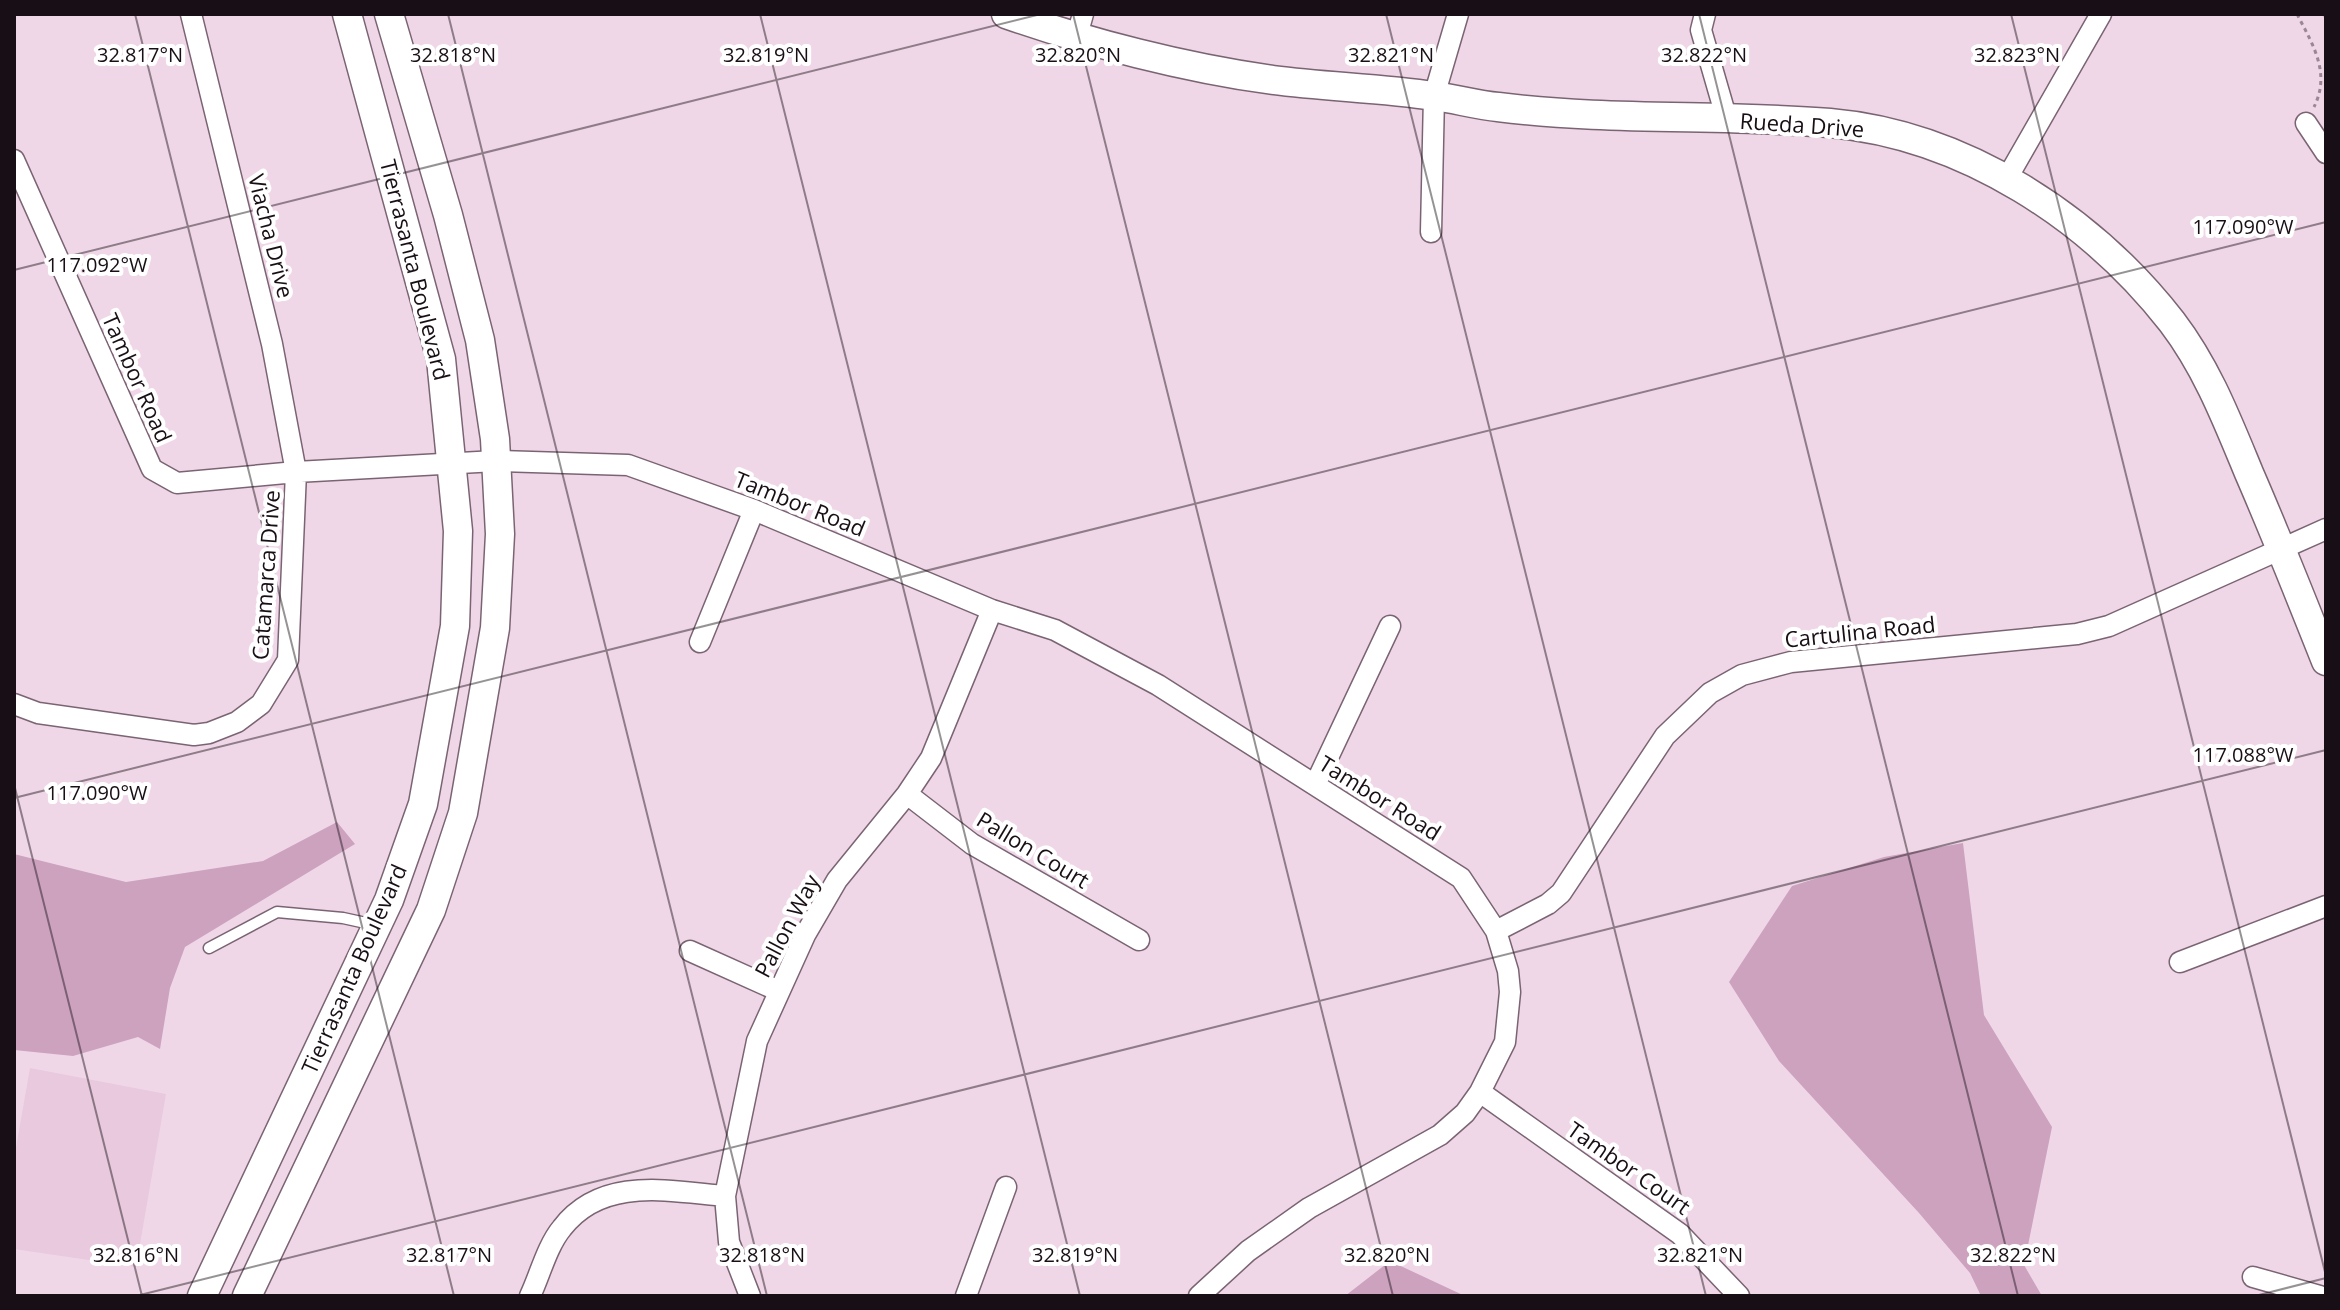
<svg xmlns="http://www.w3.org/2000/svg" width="2340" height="1310" font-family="'Open Sans',sans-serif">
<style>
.built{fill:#e8c9de}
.green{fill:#cda2bf}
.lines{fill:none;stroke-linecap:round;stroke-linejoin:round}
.lane-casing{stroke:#7a6473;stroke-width:13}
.street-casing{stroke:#7a6473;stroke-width:23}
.secondary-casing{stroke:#7a6473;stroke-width:31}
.path{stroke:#9a8794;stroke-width:3;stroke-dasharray:4 4;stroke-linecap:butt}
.lane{stroke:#fff;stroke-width:10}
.street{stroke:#fff;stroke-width:20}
.secondary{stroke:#fff;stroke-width:28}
.ticks{fill:none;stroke:#170f15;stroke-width:2;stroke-opacity:0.45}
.labels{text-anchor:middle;stroke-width:8;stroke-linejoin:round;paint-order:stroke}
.street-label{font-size:22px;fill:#170f15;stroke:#fff}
.ticks-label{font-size:20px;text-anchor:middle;fill:#170f15;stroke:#fff;stroke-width:8;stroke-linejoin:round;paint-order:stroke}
</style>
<rect width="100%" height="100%" fill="#f0d7e8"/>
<path class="built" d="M30,1068L166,1094L136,1267L14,1249V1159Z"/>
<path class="green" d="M337,822L355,844L185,947L170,988L160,1049L138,1037L73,1056L14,1050V854L126,882L263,861Z
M1963,843L1984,1015L2052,1127L2024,1265L2042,1296H1981L1970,1273L1919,1213L1779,1061L1729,982L1792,886L1884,857Z
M1390,1261L1465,1296H1345Z"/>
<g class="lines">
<g class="lane-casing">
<path id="lane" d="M209,948L277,912L343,918L375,925"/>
</g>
<g class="street-casing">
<path id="street" d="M1705,14L1701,30L1727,120
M1076,39L1083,14
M2306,123L2326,153
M14,160L152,469L177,483L296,472L496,461L628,465L754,510L992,610L1055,630L1158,685L1461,878L1496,931L1508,971L1510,992L1505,1042L1480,1092L1465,1113L1440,1135L1309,1208L1248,1251L1199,1296
M2006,180L2101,14
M1431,232L1434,96L1458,14
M700,642L754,510
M14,704L38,713L194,735L209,733L237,722L261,704L288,660L296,472L272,344L191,14
M1315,785L1390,626
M907,794L972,844L1139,940
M1496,931L1548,904L1561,893L1665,736L1710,693L1742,675L1791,662L2077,634L2109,626L2326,529
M690,951L779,991
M2180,962L2326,906
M1480,1092L1680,1234L1739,1296
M2253,1277L2320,1296
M530,1296C540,1275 547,1246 562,1228C602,1176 668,1191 725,1196
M750,1296L729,1242L725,1196L757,1041L805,935L837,880L907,794L931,758L992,610
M966,1296L1006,1187"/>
</g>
<g class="secondary-casing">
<path id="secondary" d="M1006,14C1089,43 1185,68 1273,80C1327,87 1381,88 1434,96C1456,99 1477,105 1498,107C1609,121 1720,114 1830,123C1965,135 2091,218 2172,322C2207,368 2227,420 2249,473C2276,535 2301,598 2326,661
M202,1296L389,900L423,804L455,626L458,531L441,359L347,14
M247,1296L431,910L463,813L495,628L500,534L495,439L480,340L448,215L389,14"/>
</g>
<path class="path" d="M2297,14C2313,45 2331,73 2314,107"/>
<use href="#lane" class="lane"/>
<use href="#street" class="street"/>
<use href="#secondary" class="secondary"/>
</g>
<path class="ticks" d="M135,14L454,1296M448,14L767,1296M760,14L1080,1296M1073,14L1393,1296M1386,14L1706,1296M1699,14L2018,1296M2011,14L2326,1276M2324,14L2326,21M14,270L1041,14M14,784L142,1296M14,798L2326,222M136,1296L2326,750M2255,1296L2326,1278"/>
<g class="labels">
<g class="street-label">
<text transform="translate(1802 125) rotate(4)" y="8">Rueda Drive</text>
<text transform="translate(271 236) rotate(76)" y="8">Viacha Drive</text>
<text transform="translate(415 270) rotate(76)" y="8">Tierrasanta Boulevard</text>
<text transform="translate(137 378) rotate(66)" y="8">Tambor Road</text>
<text transform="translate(800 504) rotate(22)" y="8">Tambor Road</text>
<text transform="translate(266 575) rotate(-86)" y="8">Catamarca Drive</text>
<text transform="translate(1860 632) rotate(-6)" y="8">Cartulina Road</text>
<text transform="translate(1380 798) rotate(32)" y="8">Tambor Road</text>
<text transform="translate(1033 850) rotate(31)" y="8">Pallon Court</text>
<text transform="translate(787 926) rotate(-62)" y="8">Pallon Way</text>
<text transform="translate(354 969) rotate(-66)" y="8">Tierrasanta Boulevard</text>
<text transform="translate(1629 1168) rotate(35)" y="8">Tambor Court</text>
</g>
</g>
<g class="ticks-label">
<text x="140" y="62">32.817°N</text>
<text x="453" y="62">32.818°N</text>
<text x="766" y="62">32.819°N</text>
<text x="1078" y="62">32.820°N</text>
<text x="1391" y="62">32.821°N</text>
<text x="1704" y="62">32.822°N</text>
<text x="2017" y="62">32.823°N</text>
<text x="2243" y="234">117.090°W</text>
<text x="97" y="272">117.092°W</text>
<text x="2243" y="762">117.088°W</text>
<text x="97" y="800">117.090°W</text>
<text x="136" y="1262">32.816°N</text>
<text x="449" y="1262">32.817°N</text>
<text x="762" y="1262">32.818°N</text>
<text x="1075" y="1262">32.819°N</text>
<text x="1387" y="1262">32.820°N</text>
<text x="1700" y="1262">32.821°N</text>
<text x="2013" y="1262">32.822°N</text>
</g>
<rect width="2340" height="1310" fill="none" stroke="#170f15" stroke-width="32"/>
</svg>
